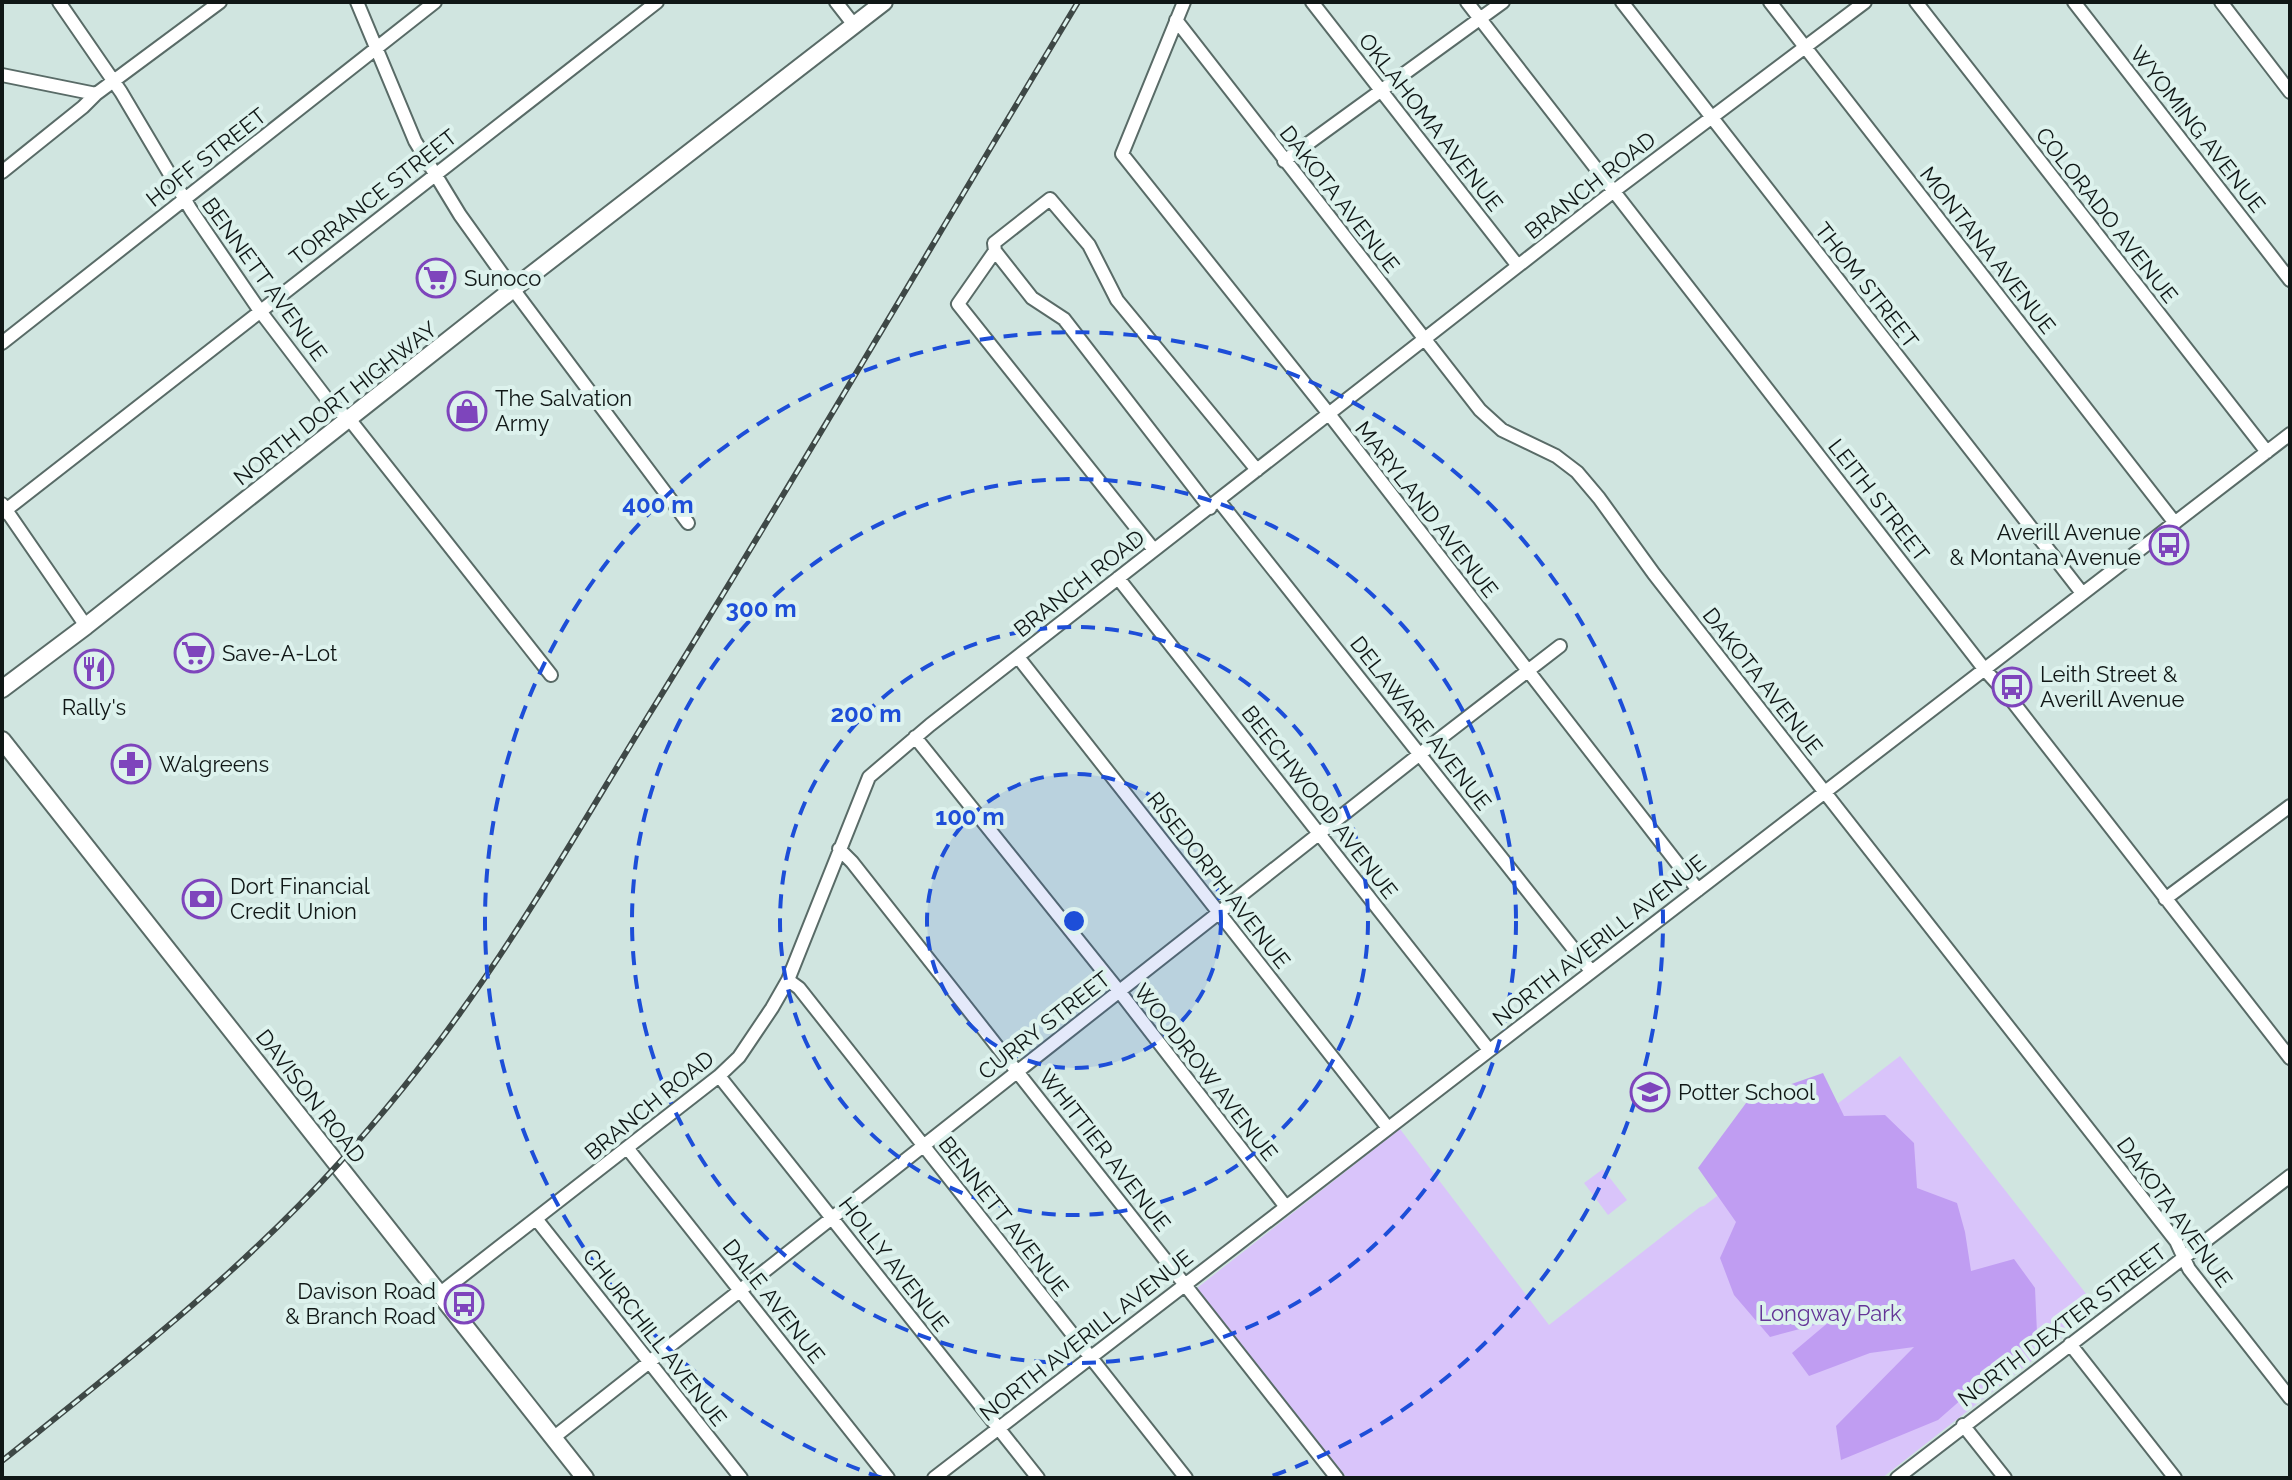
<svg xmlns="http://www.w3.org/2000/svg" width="2292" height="1480" font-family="Raleway,sans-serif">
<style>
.green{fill:#d9c4fa}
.forest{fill:#c09df2}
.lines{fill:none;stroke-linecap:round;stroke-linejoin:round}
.minor-casing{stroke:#596b67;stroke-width:16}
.major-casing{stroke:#596b67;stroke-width:20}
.minor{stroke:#fff;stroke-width:12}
.major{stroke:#fff;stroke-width:16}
.rail-casing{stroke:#3e4846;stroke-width:6}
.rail{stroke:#ddf2ed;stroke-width:3;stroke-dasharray:9;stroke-linecap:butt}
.ring{fill:none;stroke:#1d4ed8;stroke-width:4;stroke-dasharray:14 10}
.labels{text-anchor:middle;stroke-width:8;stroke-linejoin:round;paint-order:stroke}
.street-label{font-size:22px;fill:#101716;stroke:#ddf2ed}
.poi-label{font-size:22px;fill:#101716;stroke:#ddf2ed;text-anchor:start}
.park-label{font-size:22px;fill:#643597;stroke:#ddf2ed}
.centre{fill:#1d4ed8;stroke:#ddf2ed;stroke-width:4}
.ring-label{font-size:24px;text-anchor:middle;font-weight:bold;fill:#1d4ed8;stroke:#ddf2ed;stroke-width:8;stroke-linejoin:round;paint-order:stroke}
</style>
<rect width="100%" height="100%" fill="#d0e5e0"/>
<path class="green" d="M1900,1056L2098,1309L1882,1478H1347L1197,1288L1400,1129L1549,1325L1700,1207L1704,1206Z
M1603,1169L1627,1200L1608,1215L1584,1183Z"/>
<path class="forest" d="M1823,1073L1844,1116L1885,1115L1914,1143L1917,1188L1957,1203L1965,1232L1971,1271L2014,1259L2035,1288L2037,1333L1938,1420L1841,1460L1836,1426L1914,1347L1870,1353L1809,1376L1792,1353L1830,1321L1770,1337L1734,1295L1720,1258L1736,1222L1698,1168L1749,1099Z"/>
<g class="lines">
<g class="minor-casing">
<path id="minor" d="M59,2L121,92L191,210L260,311L330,403L350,420L551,675
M357,2L415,141L460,215L513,289L688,523
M836,2L854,25
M1184,2L1122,154L1329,414L1698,890
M1312,2L1518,266
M1467,2L1985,670L2006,693L2290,1058
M1622,2L2082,593
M1770,2L2175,523
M1916,2L2267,452
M2074,2L2290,280
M2221,2L2290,92
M1176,20L1480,410L1502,430L1556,456L1577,472L1599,498L1654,574L2176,1241L2189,1269L2290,1398
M2,75L96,94
M1284,161L1503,2
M2,172L83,107L96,94L220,2
M995,251L958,304L1154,550
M2,343L435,2
M1219,501L1591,971
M2,504L86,626
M1210,508L1064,319L1032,298L995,251L994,243L1050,199L1089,245L1117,300L1257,470
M2,513L657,2
M1118,578L1489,1050
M1018,657L1388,1128
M915,737L1119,991L1286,1207
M839,849L852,862L1337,1478
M2165,899L2290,806
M788,980L799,988L1186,1478
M719,1076L1038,1478
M628,1149L888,1478
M537,1220L741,1478
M439,1294L719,1076L739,1057L772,1008L788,980L869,777L930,725L1614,191L1865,2
M2070,1344L2175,1478
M1963,1425L2005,1478
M553,1438L1420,754L1560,646
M934,1478L2290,434
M1897,1478L2290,1176"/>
</g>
<g class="major-casing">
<path id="major" d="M2,689L86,626L513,289L884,2
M2,740L585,1478"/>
</g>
<use href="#minor" class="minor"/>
<use href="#major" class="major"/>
<g class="rail-casing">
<path id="rail" d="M2,1461C119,1367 238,1275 339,1163C382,1115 423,1065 460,1013C528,919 586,817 647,718C794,481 934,241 1078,2"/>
</g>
<use href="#rail" class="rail"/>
</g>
<circle cx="1074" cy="921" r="147" fill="#1d4ed8" fill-opacity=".12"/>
<g class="ring">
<circle cx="1074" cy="921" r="147"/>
<circle cx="1074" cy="921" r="294"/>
<circle cx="1074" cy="921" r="442"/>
<path d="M882 1478A589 589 0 1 1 1266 1478"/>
</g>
<defs>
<g id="supermarket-ring" transform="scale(2)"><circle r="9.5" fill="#ddf2ed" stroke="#7e45bc" stroke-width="1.5"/><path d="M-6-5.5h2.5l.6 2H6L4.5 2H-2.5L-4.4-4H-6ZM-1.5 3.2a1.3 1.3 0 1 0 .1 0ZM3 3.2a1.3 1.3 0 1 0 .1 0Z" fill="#7e45bc"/></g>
<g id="shop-ring" transform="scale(2)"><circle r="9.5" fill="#ddf2ed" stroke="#7e45bc" stroke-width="1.5"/><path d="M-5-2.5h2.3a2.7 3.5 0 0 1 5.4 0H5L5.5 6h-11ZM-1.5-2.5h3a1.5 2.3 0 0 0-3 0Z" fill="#7e45bc"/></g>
<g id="bus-ring" transform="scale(2)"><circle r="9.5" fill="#ddf2ed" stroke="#7e45bc" stroke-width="1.5"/><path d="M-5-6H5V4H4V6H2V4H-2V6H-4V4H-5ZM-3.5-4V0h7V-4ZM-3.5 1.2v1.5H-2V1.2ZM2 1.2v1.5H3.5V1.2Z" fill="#7e45bc"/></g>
<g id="restaurant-ring" transform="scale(2)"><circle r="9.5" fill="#ddf2ed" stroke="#7e45bc" stroke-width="1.5"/><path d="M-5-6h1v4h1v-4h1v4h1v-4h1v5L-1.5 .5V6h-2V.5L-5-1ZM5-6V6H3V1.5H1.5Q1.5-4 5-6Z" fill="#7e45bc"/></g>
<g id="pharmacy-ring" transform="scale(2)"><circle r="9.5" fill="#ddf2ed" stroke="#7e45bc" stroke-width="1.5"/><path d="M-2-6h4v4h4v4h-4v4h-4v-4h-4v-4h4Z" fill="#7e45bc"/></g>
<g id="bank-ring" transform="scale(2)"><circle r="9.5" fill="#ddf2ed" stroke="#7e45bc" stroke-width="1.5"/><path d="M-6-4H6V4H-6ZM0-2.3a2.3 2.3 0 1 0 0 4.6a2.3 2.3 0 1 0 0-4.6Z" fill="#7e45bc"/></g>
<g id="school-ring" transform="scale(2)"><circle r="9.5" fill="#ddf2ed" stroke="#7e45bc" stroke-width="1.5"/><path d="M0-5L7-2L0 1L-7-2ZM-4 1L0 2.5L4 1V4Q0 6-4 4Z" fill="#7e45bc"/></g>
</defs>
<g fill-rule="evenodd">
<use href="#supermarket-ring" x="436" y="278"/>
<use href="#shop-ring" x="467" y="411"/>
<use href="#bus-ring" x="2169" y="545"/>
<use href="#supermarket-ring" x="194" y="653"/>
<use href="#restaurant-ring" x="94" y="669"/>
<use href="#bus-ring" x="2012" y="687"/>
<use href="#pharmacy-ring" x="131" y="764"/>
<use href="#bank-ring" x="202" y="899"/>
<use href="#school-ring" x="1650" y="1092"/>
<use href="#bus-ring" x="464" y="1304"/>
</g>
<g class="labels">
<g class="street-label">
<text transform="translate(1431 122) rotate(52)" y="8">OKLAHOMA AVENUE</text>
<text transform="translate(2198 129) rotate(52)" y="8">WYOMING AVENUE</text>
<text transform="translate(206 157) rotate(-38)" y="8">HOFF STREET</text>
<text transform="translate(1590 185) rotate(-38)" y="8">BRANCH ROAD</text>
<text transform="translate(373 197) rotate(-38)" y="8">TORRANCE STREET</text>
<text transform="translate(1340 199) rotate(52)" y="8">DAKOTA AVENUE</text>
<text transform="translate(2107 215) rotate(52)" y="8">COLORADO AVENUE</text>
<text transform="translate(1988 250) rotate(52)" y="8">MONTANA AVENUE</text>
<text transform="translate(265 279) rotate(54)" y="8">BENNETT AVENUE</text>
<text transform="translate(1867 285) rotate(52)" y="8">THOM STREET</text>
<text transform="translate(335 403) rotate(-38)" y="8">NORTH DORT HIGHWAY</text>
<text transform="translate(1879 500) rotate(52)" y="8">LEITH STREET</text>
<text transform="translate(1427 509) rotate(52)" y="8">MARYLAND AVENUE</text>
<text transform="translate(1079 583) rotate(-38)" y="8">BRANCH ROAD</text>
<text transform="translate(1763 681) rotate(52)" y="8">DAKOTA AVENUE</text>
<text transform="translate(1421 723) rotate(52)" y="8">DELAWARE AVENUE</text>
<text transform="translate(1320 802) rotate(52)" y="8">BEECHWOOD AVENUE</text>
<text transform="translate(1219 880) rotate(52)" y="8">RISEDORPH AVENUE</text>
<text transform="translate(1599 940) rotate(-38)" y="8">NORTH AVERILL AVENUE</text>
<text transform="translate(1044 1025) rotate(-38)" y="8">CURRY STREET</text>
<text transform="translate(1206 1072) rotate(52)" y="8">WOODROW AVENUE</text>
<text transform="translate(311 1096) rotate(52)" y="8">DAVISON ROAD</text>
<text transform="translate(649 1105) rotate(-39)" y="8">BRANCH ROAD</text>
<text transform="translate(1105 1150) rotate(52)" y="8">WHITTIER AVENUE</text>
<text transform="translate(2175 1212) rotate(54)" y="8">DAKOTA AVENUE</text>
<text transform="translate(1004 1216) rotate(52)" y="8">BENNETT AVENUE</text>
<text transform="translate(894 1264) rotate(52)" y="8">HOLLY AVENUE</text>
<text transform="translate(774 1301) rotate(52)" y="8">DALE AVENUE</text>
<text transform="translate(2062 1325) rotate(-37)" y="8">NORTH DEXTER STREET</text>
<text transform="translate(1086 1335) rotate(-38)" y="8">NORTH AVERILL AVENUE</text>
<text transform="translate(655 1337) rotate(52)" y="8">CHURCHILL AVENUE</text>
</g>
<g class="poi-label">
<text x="464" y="286">Sunoco</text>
<text x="495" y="406">The Salvation<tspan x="495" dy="25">Army</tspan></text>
<text x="2141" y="540" text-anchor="end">Averill Avenue<tspan x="2141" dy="25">&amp; Montana Avenue</tspan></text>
<text x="222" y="661">Save-A-Lot</text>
<text x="2040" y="682">Leith Street &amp;<tspan x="2040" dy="25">Averill Avenue</tspan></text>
<text x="94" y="715" text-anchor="middle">Rally's</text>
<text x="159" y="772">Walgreens</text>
<text x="230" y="894">Dort Financial<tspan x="230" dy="25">Credit Union</tspan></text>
<text x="1678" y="1100">Potter School</text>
<text x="436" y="1299" text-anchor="end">Davison Road<tspan x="436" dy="25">&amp; Branch Road</tspan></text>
</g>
<g class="park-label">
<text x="1830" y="1321">Longway Park</text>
</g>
</g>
<circle cx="1074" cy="921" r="12" class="centre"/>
<g class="ring-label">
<text x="658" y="513">400 m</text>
<text x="761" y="617">300 m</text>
<text x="866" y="722">200 m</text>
<text x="970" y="825">100 m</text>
</g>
<rect width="2292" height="1480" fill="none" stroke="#101716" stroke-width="8"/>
</svg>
